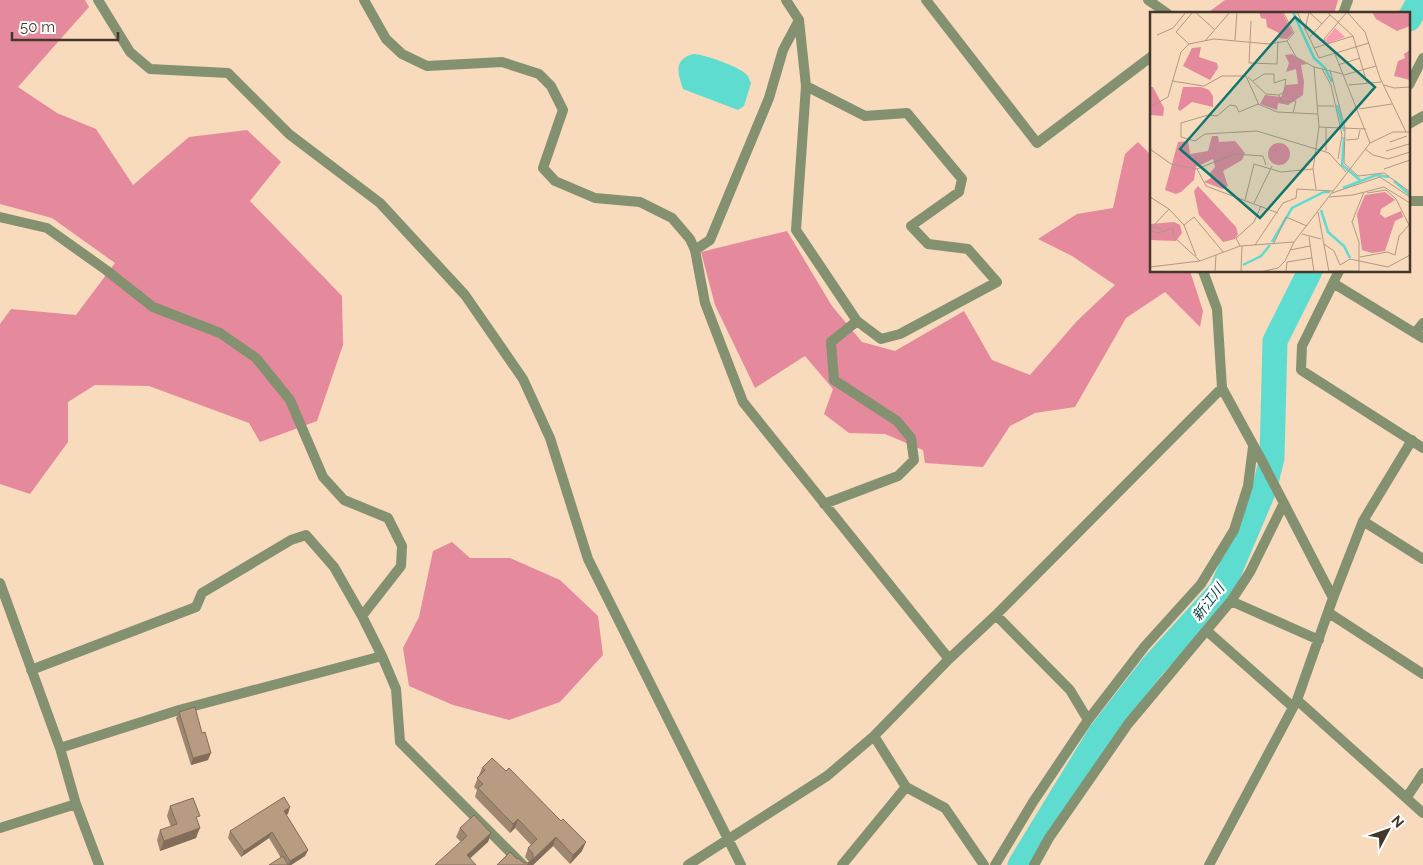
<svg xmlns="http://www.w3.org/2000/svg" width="1423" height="865" font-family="Raleway,'Noto Sans JP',sans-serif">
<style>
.forest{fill:#e58a9d}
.water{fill:#5fdcd0}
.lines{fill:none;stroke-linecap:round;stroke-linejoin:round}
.river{stroke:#5fdcd0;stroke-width:25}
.minor{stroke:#839170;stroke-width:10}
.wall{fill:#9e866f}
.shaded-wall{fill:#816d5a}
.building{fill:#b89c81;stroke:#816d5a}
.labels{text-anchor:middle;stroke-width:4.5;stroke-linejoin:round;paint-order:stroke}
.water-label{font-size:14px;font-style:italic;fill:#0c4641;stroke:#fff}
.inset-river{fill:none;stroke:#5fdcd0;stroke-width:2.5}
.inset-road{fill:none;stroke:#b09983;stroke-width:1}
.view{fill:#0f766e;fill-opacity:0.15;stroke:#0f766e;stroke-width:2.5}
.inset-edge{fill:none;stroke:#43372c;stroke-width:2.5}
</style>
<rect width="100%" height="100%" fill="#f8dabd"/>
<path class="forest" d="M0,0H85L89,7L18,87L57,113L96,129L133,185L189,137L247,130L281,162L250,201L342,296L343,345L317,421L260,442L249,423L149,386L95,385L68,402V442L30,494L0,484V324L11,309L76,315L115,263L52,218L0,204Z
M1225,0H1338L1334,14H1206Z
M1138,142L1152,156V271H1190L1203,311L1200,327L1165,292L1126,318L1075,407L1035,413L1010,426L983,467L925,463L923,450L885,434L849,433L824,414L833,389L805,356L755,388L715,305L701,252L787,231L832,306L862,342L895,351L964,311L992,360L1030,375L1077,321L1115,285L1072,256L1038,239L1077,214L1113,208L1125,154Z
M452,542L470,558H510L560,580L598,616L603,655L560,702L509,720L453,705L409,686L403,648L419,617L433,551Z"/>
<path class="water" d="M693,54C704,54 740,67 747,75C749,77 749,80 751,83L744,106L738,110L683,89C678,73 673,60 693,54Z"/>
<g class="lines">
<path class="river" d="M1409,19L1420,0
M1020,865L1100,734L1152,667L1221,591L1264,490L1272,458L1275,341L1310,271"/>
<path class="minor" d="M98,0L130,52L150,69L228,73L289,134L380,203L465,295L523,379L550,438L588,559L741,865
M364,0L386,39L402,54L427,66L502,62L539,74L551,86L563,110L543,168L555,181L595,198L640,202L672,218L690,239L695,250L705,303L743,402L949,659
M926,0L1037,143L1152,56
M1148,0L1168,14
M1343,14L1348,0
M799,20L806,86L796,230L857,321L881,339L900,334L997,282L968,249L928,244L911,226L959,192L962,179L907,113L865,116L806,86
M1409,85L1423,58
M1409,124L1423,116
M1409,201H1423
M0,217L47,228L106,270L153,307L220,333L256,358L290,400L323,477L344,500L388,518L402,546L401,566L362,616
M695,250L710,240L769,98L783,50L799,20L786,0
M1203,271L1217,309L1222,388L1263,463L1333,598
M1339,271L1302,346L1301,370L1423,448
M1333,283L1423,338
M1415,333L1423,323
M824,504L898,476L914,460L911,438L897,421L834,380L831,342L857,321
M1363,521L1423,559
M0,583L60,748L76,804L99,865
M1231,601L1319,640
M1329,613L1423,674
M996,615L1070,690L1088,720
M1207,631L1293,707
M31,670L196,607L202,593L291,540L306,535L334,567L362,616L382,656L396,689L400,742L523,865
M1297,700L1423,813
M874,736L906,787L945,808L984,865
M60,748L179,710L382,656
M1407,797L1423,773
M0,828L76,804
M688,865L827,776L874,736L949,659L996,615L1222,388
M842,865L906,787
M995,865L1033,802L1088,720L1145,646L1201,584L1234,530L1248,486L1253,447
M1034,865L1049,838L1128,724L1231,601L1250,572L1284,503
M1209,865L1297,700L1333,598L1363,521L1412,440"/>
</g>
<path class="wall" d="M179,712L208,760L191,765L176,718Z
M482,768L582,851L570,864L553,846L533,865H497L517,859L524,863L529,862L525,857L528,848L531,845L515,828L510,833L475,797L477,790L474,787Z
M170,806L198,821L196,838L160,851L157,840L160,830L171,827L167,816Z
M288,814L286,815L308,850L305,856L291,865H269L281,858L269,838L241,857L228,838L230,831Z
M460,828L491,833L488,842L435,865L461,842L456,837Z"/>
<path class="shaded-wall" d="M211,753L208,760L191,765L193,758Z
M290,807L288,814L281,818L284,811Z
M518,819L515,828L510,833L513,824Z
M200,828L196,838L160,851L164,841Z
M272,832L269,838L241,857L244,851Z
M491,833L488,842L464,864L467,855Z
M556,837L553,846L533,865H527Z
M586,842L582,851L570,864L573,855Z
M308,850L305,856L291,865H288L290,861Z"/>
<path class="building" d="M195,707L202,733L205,732L211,753L193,758L179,712Z
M492,758L506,771L509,768L561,821L563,819L586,842L573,855L556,837L527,865H497L510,852L517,859L518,858L524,863H528L533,858V854L528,848L537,839L518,819L513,824L478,788L483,784L477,778L485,770L482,768Z
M284,797L290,807L284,811L308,850L290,861L272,832L244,851L230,831Z
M193,798L200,816L196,817L200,828L164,841L160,830L177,824L170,806Z
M474,815L491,833L467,855L476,865H435L467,836L460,828Z
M283,856L288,865H269Z"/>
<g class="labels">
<g class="water-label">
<text transform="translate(1208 602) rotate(-52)" y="5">新江川</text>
</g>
</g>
<g transform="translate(1150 12)">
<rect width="260" height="260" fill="#f8dabd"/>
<path d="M185,16L195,25L176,32L175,28Z" fill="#f89daf"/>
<path d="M109,0H132L143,21L137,27L128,26L129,21L117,15L116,7L111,6ZM222,0H260V14L247,19L226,7ZM51,35L49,45L67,51L68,56L60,68L33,54L42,36ZM260,38V68L244,64L248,49L255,46L254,42ZM142,42L157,52L151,53L154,70L153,83L138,93L128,91L127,98L110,92L115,83L131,85L136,73L148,72L146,57L136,60L139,51L135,43ZM0,75H3L14,96L13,104L0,103ZM33,75H51L59,78L63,84V95L42,90L30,99L28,97ZM62,124H68L69,130L85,129L95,141L92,148L73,159L78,174L73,177L54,170L61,166L60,161L65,155L63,147L46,155L44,168L31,180L26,182L15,178L28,130L38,129L40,142L58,139ZM118 142a11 11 0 1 1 22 0a11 11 0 1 1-22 0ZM48,174L86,215L88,222L85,227L73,230L49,203L44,179ZM235,180L245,188L231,197L230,202L235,206L251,199L253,205L245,209L235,239L222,241L212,238L207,202L215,183ZM24,210L30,213L32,221L26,229L0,228V212Z" fill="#e58a9d"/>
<path class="inset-river" d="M143,0L164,46L175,56L182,70M187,93L194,119M194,125L192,153L210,168M244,169L260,183M193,176L226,163L239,165M171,198L178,220L194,234L200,246M122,230L142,196L174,180H180M93,253L111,244L120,233"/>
<path class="inset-road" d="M45,0L64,17M147,0L169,46L219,31M159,0L172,12M177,0L203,24L217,71M197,0L215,20L230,66L256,120M101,9L99,51L127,52L128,29M155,18L159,0M7,23L23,16L36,0M159,26L180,3M85,28L87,0M55,29L80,0M137,29L146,45L164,55L193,62M39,32L26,20L43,0M175,33L174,27L197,0M164,36L203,24M185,42L220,131M188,53L210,46M164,55L169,115L163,157L166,177M172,57L181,73L192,123L188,147M180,58L195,116L194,151L208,164L234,161L260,180M194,63L226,54M98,65L116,82L129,83L134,80L136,67L124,71V62H114L103,69M22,69L54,74L72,64H96L109,93M199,73L231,70M234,73L244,76L260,75M129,83L132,90L146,89L143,101M167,94H184M0,95L18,85L31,40L39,32L64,27L119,32L137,29L144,21L133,0M209,97L242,92M167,102L127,100L108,92L89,100L86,94L80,93L67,104L58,103L31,111V125L45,129L55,122L107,119L179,141L196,160M169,115L216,117M196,128L208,127L210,118M240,130L257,124M0,137L21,152L47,157L84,142L113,144L116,153M215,137L223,143L238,147L260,140M176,139V116M236,139L259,132M47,157L56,174L128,201M234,157L260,148M182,181L230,165L260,185M217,181L236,178L246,187L259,213M0,185L19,197L34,213L46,244M179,185L203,183L234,175L260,191M95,188L104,152L131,160L163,157M104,191L122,154M168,200L179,260M34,213L44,205L73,240M13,218L3,214L19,197M0,219L8,221L23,216V224L50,249L90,234L144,230L220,131L243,120H260M152,222L171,227M159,225L164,260M124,231L136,205L157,214M174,232L184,239L190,253L200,247L238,255L260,243M105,233L133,191L146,186L147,177L183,179M90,234L86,226L104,210L111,194M140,238L160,234M210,245L237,240L245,243L249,224L259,213M0,255L50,249M179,259H209M65,260L66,243M91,260L92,234M110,260L128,256L135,249L144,230M136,260L137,250L162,246M209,260V230L202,210L214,180"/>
<path class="view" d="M145,5L225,75L110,206L30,137Z"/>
<rect width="260" height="260" class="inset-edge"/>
</g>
<g transform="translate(1388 830) rotate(49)" stroke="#ffffff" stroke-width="4" paint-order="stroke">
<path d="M0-4L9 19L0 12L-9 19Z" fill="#43372c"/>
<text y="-8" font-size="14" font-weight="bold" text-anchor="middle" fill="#43372c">N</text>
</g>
<path d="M12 32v8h106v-8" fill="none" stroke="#43372c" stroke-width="2.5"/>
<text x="20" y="32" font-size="15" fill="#43372c" stroke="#ffffff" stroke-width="4" paint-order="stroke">50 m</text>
</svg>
